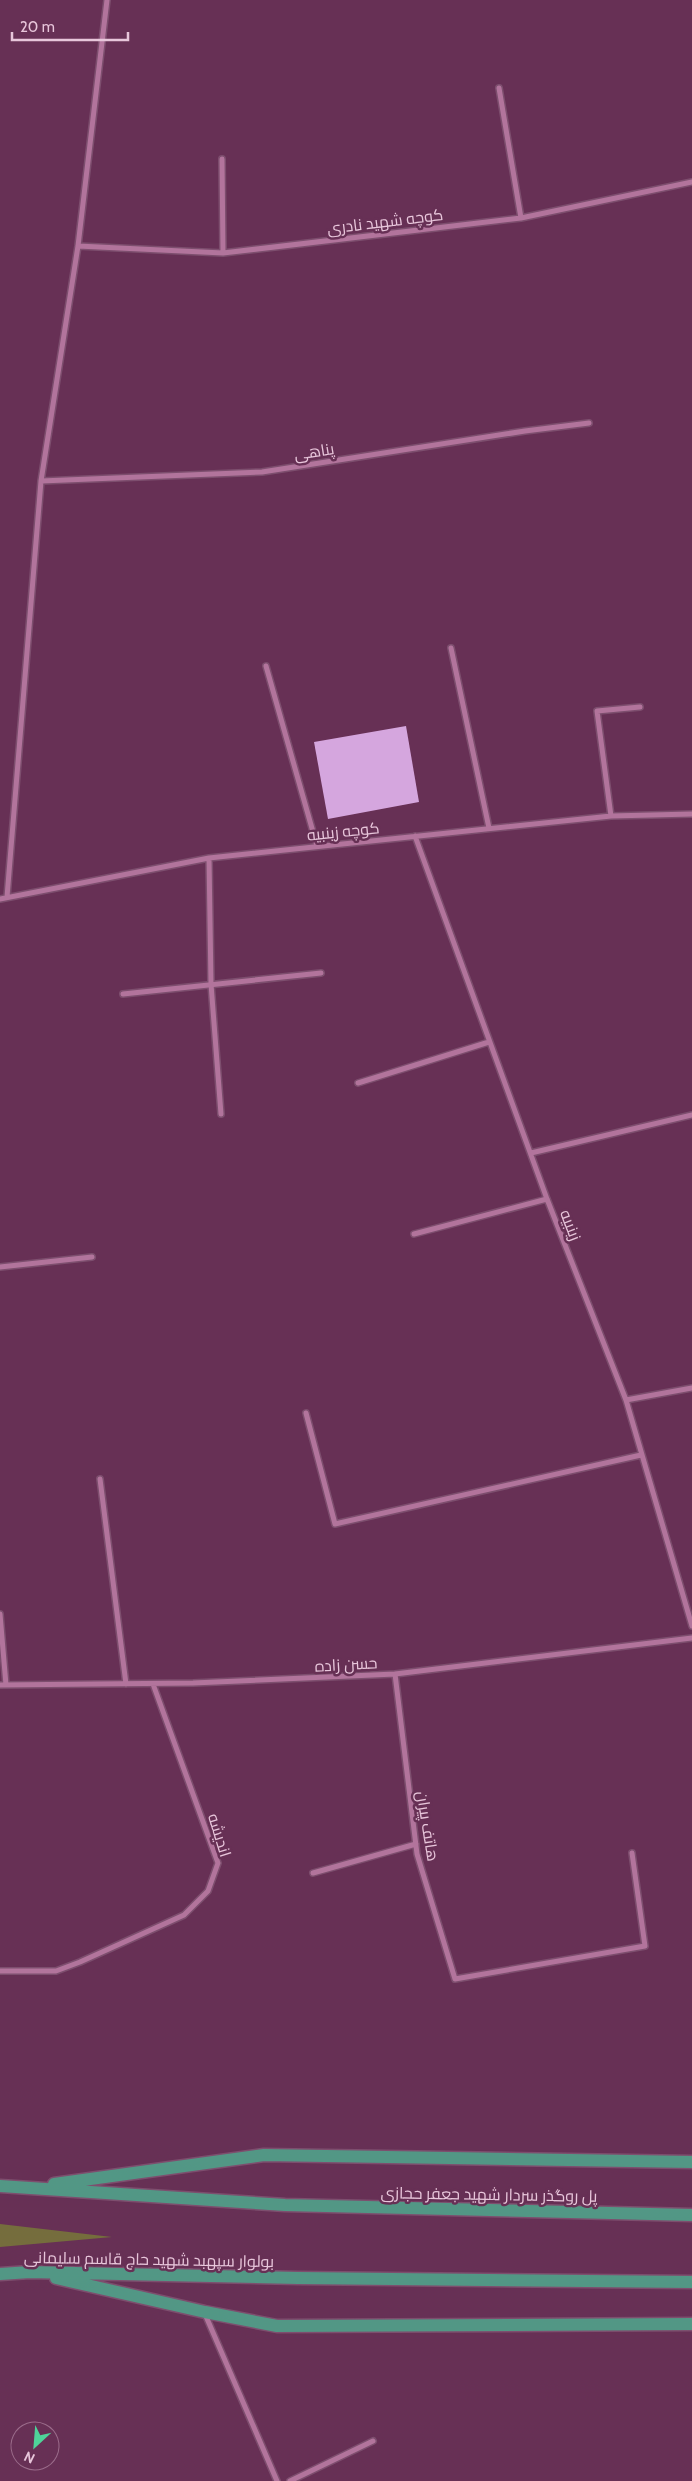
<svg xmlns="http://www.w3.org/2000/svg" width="692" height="2481" font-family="Cabin,Cairo,sans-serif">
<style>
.green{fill:#756d3d}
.building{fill:#d5a6de}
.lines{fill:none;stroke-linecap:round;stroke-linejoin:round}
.street-casing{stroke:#7d4e6e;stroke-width:8}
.primary-casing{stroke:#7d4e6e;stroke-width:15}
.street{stroke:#b2749c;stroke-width:5}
.primary{stroke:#529785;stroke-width:12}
.labels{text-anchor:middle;stroke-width:5;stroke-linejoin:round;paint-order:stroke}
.street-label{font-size:16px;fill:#e8c6db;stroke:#673055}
</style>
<rect width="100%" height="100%" fill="#673055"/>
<path class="green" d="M0,2224L112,2237L0,2247Z"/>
<path class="building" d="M406,726L419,802L328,819L314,742Z"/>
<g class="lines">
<g class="street-casing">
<path id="street" d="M499,88L521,218
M222,159L223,253
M78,246L223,253L521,218L692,182
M41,481L262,472L525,431L589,423
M451,648L489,828
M266,666L317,846
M611,816L597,711L640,707
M415,836L547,1199L626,1400L692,1626
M209,858L211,984L221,1114
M7,897L41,481L78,246L107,0
M0,899L209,858L611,816L692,814
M123,994L321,973
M358,1083L489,1042
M531,1153L692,1115
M414,1234L547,1199
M0,1267L92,1257
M626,1400L692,1388
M306,1413L335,1524L641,1455
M100,1479L126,1684
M0,1614L6,1685
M395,1674L417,1854L455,1979L645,1946L632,1853
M0,1685L193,1683L395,1674L692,1638
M313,1873L416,1844
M0,1971H56L80,1962L184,1915L208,1891L218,1863L153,1684
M205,2314L277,2481
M290,2481L373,2441"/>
</g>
<g class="primary-casing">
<path id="primary" d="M54,2184L264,2155L692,2162
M0,2186L285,2205L692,2215
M0,2274L30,2272L298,2278L692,2282
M56,2278L205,2312L277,2326L692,2324"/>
</g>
<use href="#street" class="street"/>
<use href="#primary" class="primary"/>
</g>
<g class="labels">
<g class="street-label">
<text transform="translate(385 221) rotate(-7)" y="6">کوچه شهید نادری</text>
<text transform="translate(314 451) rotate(-9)" y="6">پناهی</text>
<text transform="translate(343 831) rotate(-6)" y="6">کوچه زینبیه</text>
<text transform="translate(571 1225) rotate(69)" y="6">زینبیه</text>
<text transform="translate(346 1664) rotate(-3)" y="6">حسن زاده</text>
<text transform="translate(428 1826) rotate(81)" y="6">هاتف پیران</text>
<text transform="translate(220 1835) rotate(73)" y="6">اندیشه</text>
<text transform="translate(489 2194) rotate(1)" y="6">پل روگذر سردار شهید جعفر حجازی</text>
<text transform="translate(149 2259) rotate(1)" y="6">بولوار سپهبد شهید حاج قاسم سلیمانی</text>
</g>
</g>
<g transform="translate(35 2446) rotate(206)"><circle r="24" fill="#673055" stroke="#9b6c8b"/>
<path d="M0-4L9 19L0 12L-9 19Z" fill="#4ed399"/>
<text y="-8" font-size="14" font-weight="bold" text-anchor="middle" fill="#e8c6db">N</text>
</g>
<path d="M12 32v8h116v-8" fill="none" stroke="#e8c6db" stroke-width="2.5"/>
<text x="20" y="32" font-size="15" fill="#e8c6db" stroke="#673055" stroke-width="4" paint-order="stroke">20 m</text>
</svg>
